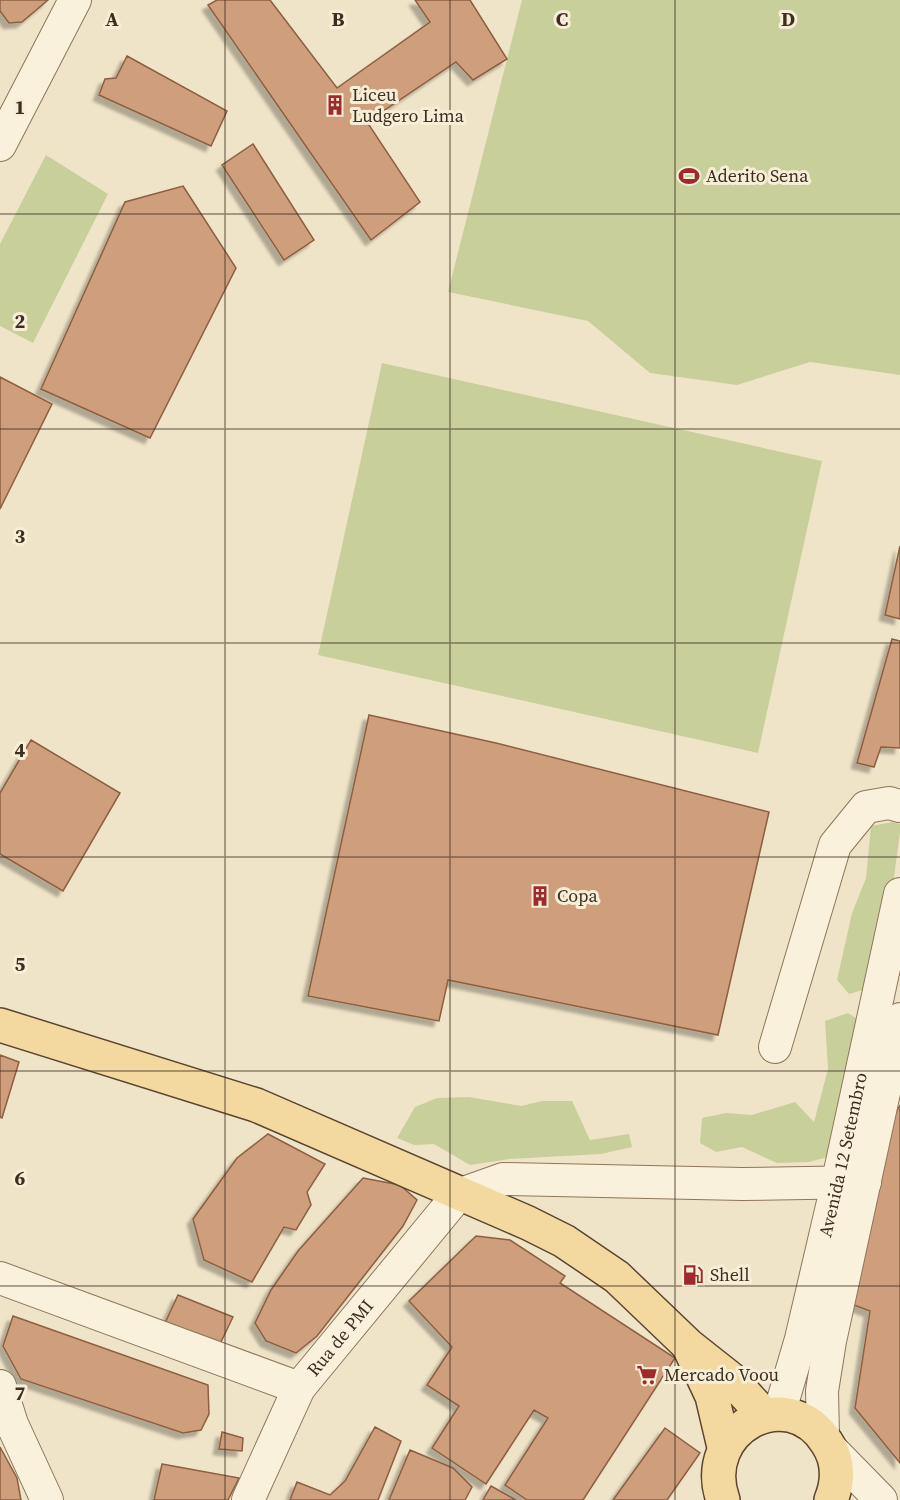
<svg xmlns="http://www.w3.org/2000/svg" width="900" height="1500" font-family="'Source Serif 4',serif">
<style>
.green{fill:#c9cf9b}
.building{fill:#cf9f7d;stroke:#8d5f41;stroke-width:1.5;filter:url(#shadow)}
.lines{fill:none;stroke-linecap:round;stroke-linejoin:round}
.minor-casing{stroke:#8d765c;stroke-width:34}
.major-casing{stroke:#5b4430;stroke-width:36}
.minor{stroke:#faf1dc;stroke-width:32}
.major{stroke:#f3d9a0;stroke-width:33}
.grid{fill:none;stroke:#3d2e20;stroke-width:1.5;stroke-opacity:0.55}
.labels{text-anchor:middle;stroke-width:6;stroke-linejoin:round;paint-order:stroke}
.poi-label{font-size:18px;fill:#3d2e20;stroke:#f7eed8;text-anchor:start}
.street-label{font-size:18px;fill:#3d2e20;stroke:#f7eed8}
.grid-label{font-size:20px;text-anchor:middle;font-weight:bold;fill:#3d2e20;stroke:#f7eed8;stroke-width:6;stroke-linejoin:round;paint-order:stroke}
</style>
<defs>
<filter id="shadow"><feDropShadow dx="-5.5" dy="5.5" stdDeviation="1.5" flood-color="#0004"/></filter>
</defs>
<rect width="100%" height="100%" fill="#f0e4c8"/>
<path class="green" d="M522,0H900V375L810,362L737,385L650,373L588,321L448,292Z
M46,155L108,194L33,343L0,326V244Z
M382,363L822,461L758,753L318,655Z
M893,822L900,824V832L889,915L866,989L849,994L837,980L852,913L866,878L871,826Z
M848,1013L864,1023L832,1156L809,1162L777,1163L742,1147L716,1152L700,1143L702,1118L726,1113L752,1115L795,1102L814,1122L828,1069L825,1021Z
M469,1097L521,1106L542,1101H572L590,1140L629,1134L632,1147L601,1154L510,1159L470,1165L434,1144L414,1145L397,1138L415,1107L437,1098Z"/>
<path class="building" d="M0,0H48L22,22L9,23L0,11Z
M217,0H270L337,88L430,22L415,0H470L507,59L473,80L456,62L367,122L420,202L371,240L208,5Z
M127,56L227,111L211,146L99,95L105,79L116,78Z
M253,144L314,240L284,260L222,165Z
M183,186L236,268L150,438L41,389L125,202Z
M0,377L52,404L0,509Z
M900,546V619L885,615Z
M892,639L900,641V748L881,747L874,767L857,763Z
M369,715L496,743L769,812L718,1035L448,980L439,1021L308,996Z
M31,740L120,793L63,891L0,854V793Z
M0,1055L19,1062L2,1118L0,1117Z
M900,1105V1463L855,1408L870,1311L854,1305L863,1237L893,1118Z
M268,1134L325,1164L307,1192L311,1205L296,1230L284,1227L252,1282L204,1260L193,1219L237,1158Z
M363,1178L400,1185L417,1200L403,1226L317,1336L296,1353L266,1341L255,1323L271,1290L298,1251Z
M476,1236L510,1240L565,1276L560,1283L675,1358L583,1500H527L505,1485L548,1418L534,1410L486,1484L432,1448L459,1406L427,1385L452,1347L409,1301Z
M178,1295L233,1317L219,1346L165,1323Z
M13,1316L208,1385L209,1414L201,1430L183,1433L21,1379L3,1346Z
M375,1427L401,1441L378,1500H290L297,1482L330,1495L345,1481Z
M665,1428L700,1453L667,1500H613Z
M222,1432L243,1438L242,1451L219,1449Z
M0,1447L17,1478L21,1500H0Z
M410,1450L453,1468L472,1487L465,1500H389Z
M162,1464L239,1478L228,1500H154Z
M491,1486L516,1500H483Z"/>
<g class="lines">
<g class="minor-casing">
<g id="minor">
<path d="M0,145L75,0"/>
<path d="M775,1047L835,845L866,807L889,803L900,806"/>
<path d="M0,1278L299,1388"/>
<path d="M0,1386L12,1424L47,1500"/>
<path id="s1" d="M779,1414L801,1339L837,1185L900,894"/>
<path d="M823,1435L822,1391L830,1341L900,1019"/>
<path d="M832,1450L881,1500"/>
<path id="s2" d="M248,1500L299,1388L458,1195L503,1179L742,1184L865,1182"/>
</g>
</g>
<g class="major-casing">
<path id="major" d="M0,1025L256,1105L528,1223L564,1241L617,1277L688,1345L731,1379L765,1416
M690,1349L712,1396L724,1447
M723,1500C698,1430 788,1380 827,1443C839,1461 839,1480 831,1500"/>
</g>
<use href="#minor" class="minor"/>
<use href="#major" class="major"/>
</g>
<path class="grid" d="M225,0V1500M450,0V1500M675,0V1500M0,214H900M0,429H900M0,643H900M0,857H900M0,1071H900M0,1286H900"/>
<defs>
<g id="building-bare" transform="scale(1.62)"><path d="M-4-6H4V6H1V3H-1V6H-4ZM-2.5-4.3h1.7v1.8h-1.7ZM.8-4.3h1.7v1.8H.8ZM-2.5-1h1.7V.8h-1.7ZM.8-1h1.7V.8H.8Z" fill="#9e2a2b" stroke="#f7eed8" stroke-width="2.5" paint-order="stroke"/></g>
<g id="stadium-bare" transform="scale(1.62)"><path d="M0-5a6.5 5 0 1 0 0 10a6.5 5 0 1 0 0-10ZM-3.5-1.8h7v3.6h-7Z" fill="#9e2a2b" stroke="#f7eed8" stroke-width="2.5" paint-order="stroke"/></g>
<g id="fuel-bare" transform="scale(1.62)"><path d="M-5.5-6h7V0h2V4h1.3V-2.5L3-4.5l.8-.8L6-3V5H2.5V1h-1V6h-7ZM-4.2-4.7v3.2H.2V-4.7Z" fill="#9e2a2b" stroke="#f7eed8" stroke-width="2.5" paint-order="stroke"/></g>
<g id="supermarket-bare" transform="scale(1.62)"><path d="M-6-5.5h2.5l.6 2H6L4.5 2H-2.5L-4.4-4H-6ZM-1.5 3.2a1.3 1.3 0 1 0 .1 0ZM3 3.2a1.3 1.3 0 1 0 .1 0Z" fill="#9e2a2b" stroke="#f7eed8" stroke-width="2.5" paint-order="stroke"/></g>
</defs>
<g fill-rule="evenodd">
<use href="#building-bare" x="335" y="105"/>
<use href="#stadium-bare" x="689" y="176"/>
<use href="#building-bare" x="540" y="896"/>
<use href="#fuel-bare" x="693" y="1275"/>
<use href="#supermarket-bare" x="647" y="1375"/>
</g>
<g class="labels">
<g class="poi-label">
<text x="352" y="101">Liceu<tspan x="352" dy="21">Ludgero Lima</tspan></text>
<text x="706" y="182">Aderito Sena</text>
<text x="557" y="902">Copa</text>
<text x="710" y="1281">Shell</text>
<text x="664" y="1381">Mercado Voou</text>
</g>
<g class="street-label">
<text dy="6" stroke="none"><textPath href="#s1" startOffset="267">Avenida 12 Setembro</textPath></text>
<text dy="6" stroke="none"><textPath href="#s2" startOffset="188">Rua de PMI</textPath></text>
</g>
</g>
<g class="grid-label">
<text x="112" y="26">A</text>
<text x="338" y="26">B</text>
<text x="562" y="26">C</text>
<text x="788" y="26">D</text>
<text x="20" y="114">1</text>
<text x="20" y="328">2</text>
<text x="20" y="543">3</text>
<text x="20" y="757">4</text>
<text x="20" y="971">5</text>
<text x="20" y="1185">6</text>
<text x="20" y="1400">7</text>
</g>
</svg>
